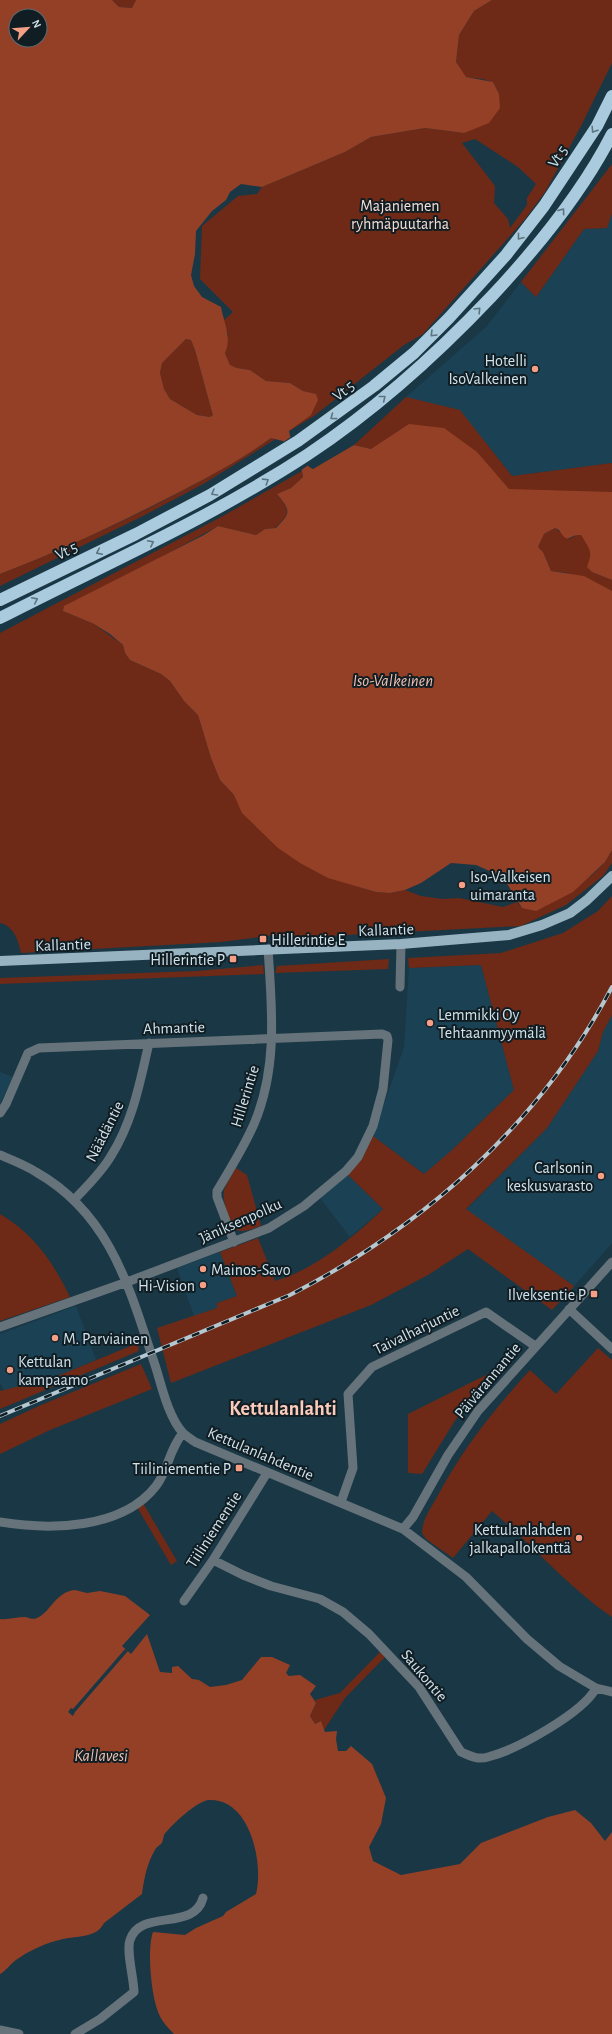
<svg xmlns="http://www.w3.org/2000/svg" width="612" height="2034" font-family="'Alegreya Sans',sans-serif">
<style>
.built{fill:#1b4254}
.green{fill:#6e2a16;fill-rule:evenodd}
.water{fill:#944027;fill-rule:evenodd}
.pier{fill:#1a3745}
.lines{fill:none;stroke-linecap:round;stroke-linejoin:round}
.minor{stroke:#66737a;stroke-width:9}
.major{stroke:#97b3c1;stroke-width:10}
.highway{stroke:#aacbdd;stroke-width:12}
.rail-casing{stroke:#b5c8d2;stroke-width:4}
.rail{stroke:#101d23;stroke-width:2.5;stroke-dasharray:8;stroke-linecap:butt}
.oneway{stroke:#5d7480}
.poi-dot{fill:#f49f86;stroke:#101d23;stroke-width:1.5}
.labels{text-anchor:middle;stroke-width:4;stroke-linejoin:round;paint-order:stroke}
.street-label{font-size:16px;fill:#d2e3ec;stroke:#101d23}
.park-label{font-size:16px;fill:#f7ded7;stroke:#101d23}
.poi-label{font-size:16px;fill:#d2e3ec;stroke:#101d23;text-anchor:end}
.water-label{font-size:17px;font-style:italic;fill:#efbfb0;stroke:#101d23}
.district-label{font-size:20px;font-weight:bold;fill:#fccbbc;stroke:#101d23}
</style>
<rect width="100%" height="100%" fill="#1a3745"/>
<path class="built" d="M612,213V463L512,476L484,441L406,397L486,327L521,282L536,297L584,229L607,228Z
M481,965L514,1090L452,1150L424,1174L373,1136L404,1047L409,968Z
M612,1015V1243L574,1286L466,1210L547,1128L598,1051L603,1032Z
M0,1072L13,1077L0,1104Z
M348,1175L383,1209L350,1237L320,1198Z
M220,1252L237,1296L217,1303V1308L194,1316L177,1268Z
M76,1306L96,1360L55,1377L4,1390L0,1383V1334Z"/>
<path class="green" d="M112,0H136L132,8L119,7Z
M492,0H612V63L581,126L545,192L525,219L423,334L404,345L314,416L289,431L316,394L303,391L290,383L266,381L250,370L237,368L230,365L225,353L228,334L223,321L233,312L200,279L202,226L238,196L257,194L262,187L345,152L371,137L425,128L464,133L499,94L493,82L482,79L465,77L456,62L459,35L474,11ZM475,139L518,167L536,184L527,198V205L510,228L508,219L494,203L495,186L462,143Z
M612,164V213L607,228L584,229L536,297L521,282Z
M186,339L191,340L195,350L212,412L213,415L210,417L197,415L170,399L164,389L160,373L162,363Z
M406,397L460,410L512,476L612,463V552L592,537L509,489L498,478L354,445Z
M271,438H277L205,483L141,517L0,586V574C52,554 102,531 153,506C193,485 234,465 271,438Z
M302,471L303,477L291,488L277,494C290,511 291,513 275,528L265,529L256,535L218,526L63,611L94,624L123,645L125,653L130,660L161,674L170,681L184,701L198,715L211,758L220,780L234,795L243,813L259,829L353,885L376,892L390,893L405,890L421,896L442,899L459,898L503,907L517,902L522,908L591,876L605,862L612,850V863L603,876L566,905L521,926L308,937L276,935L221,942L21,953C18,940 14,926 0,923V633L223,516Z
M555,528L569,539L577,535H581L590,548L592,555L589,562L592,572L612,580V649L568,573L551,571L543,552L538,547L544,534Z
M612,896V1015L603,1032L598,1051L547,1128L466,1209L574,1286L552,1310L468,1249L428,1275L371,1305L171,1383L157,1328L217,1308V1303L237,1296L220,1252L258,1238L275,1281C314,1270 354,1237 383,1209L348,1175L363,1157L373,1136L424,1174L452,1150L514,1090L481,965L409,968L408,958L501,953L563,933L598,911Z
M389,959L388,969L275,973L277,966Z
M263,965L264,974L0,984V978L197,971Z
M236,1168L247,1175L261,1226C254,1228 244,1233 237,1230C229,1227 222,1198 224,1190C227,1183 232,1175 236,1168Z
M0,1214C34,1234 53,1262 70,1297L0,1321Z
M138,1343L139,1351L0,1409V1391L55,1377Z
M598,1348L612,1360V1617C568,1587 533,1545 492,1511L453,1558L426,1539L422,1533C422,1520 431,1508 437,1497C464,1447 492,1412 530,1370L556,1394Z
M141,1364L152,1389L50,1430L0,1454V1424L41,1405Z
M492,1372L493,1374L456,1419L422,1474L408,1473V1414Z
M143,1503L177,1561L171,1565L137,1507Z
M380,1652L385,1657L345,1698L324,1730L321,1721L315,1724L310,1716L316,1703L315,1700L340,1693Z"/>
<path class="water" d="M0,0H112L119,7L132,8L136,0H492L474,11L459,35L456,62L466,77L493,82L499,94L500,108L489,123L464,133L425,128L371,137L345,152L262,187L241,184L230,192L226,200L212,211L196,231L195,254L191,275L194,286L202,297L221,307C224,323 232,338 225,353L230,365L237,368L250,370L266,381L290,383L303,391L316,394L318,400L311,415L289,431L290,436L309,467L313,469L354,445L371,449L409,424L444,428L477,452L509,489L612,492V580L592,572L587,567C593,550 590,550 581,535C568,534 569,546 559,530L555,528L544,534L538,547L543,552L551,571L584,576L612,591V850L605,862L573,892L536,911L522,908L503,877L476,865L451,863L421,883L405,890L390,893L376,892L328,878L300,863L278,848L242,813L234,795L220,780L211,758L198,715L184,701L170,681L161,674L130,660L125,653L123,645L110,634L94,624L63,611L64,606L204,535L218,526L256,535L265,529L276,528C291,513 291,511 277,494L291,488L303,477L302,471L283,441L271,438C234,465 193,485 152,506C102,531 52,554 0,574ZM16,16H40V40H16ZM186,339L191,340L195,350L212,412L213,415L210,417L197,415L170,399L164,389L160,373L162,363Z
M75,1590L87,1593L100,1591L125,1596L150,1615L122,1646L131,1654L147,1634L160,1672L172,1673V1667L178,1666L192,1679L199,1680L210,1687L226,1685L242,1680L261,1657H272L290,1665L286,1673L289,1676L300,1675L316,1686L310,1694L316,1703L310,1716L315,1724L321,1721L325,1732L337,1731L336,1739L338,1751H346L351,1746L372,1764L386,1798L381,1824L369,1847L373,1861L401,1875L460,1864L481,1843L548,1817L575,1810L591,1823L605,1841L612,1832V2034H174C167,2027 160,2019 157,2009C151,1991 147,1949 153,1932L185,1935L196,1928L223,1916L226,1912L256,1894C264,1863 250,1798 209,1800C198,1800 170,1826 164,1835C163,1838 163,1842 161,1844C159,1846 156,1847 155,1850C147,1863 144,1879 142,1894L104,1923C97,1938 77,1936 63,1939C48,1942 28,1951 16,1960C10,1964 6,1971 0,1974V1619C9,1620 17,1617 25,1617C30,1618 33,1620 37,1618C51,1612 55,1592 75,1590Z"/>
<path class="pier" d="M292,436L310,464L300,471L282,443Z
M125,1649L128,1651L75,1712L73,1716L68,1712L71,1708L73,1709Z"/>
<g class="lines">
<path class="minor" d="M400,987L401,944
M0,1113L6,1104L28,1053L39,1048L382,1034L387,1036L388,1040L383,1089L373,1126L358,1157L346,1171L304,1206L269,1228L127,1282L0,1327
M0,1155C12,1160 25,1165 36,1172C112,1215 130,1291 156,1368C162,1388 169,1418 183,1433C186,1436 191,1439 195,1442L403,1529L466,1577L527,1639L559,1666L596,1688L612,1692
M74,1200C87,1186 101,1173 111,1156C133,1121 140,1082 149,1043
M234,1242L217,1197V1191C230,1169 244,1147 254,1124C278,1068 272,1008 268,949
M569,1309L612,1349
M341,1502L353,1468L348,1394L372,1367L486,1312L535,1346
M0,1522C49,1530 122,1530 156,1486C169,1469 169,1449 183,1433
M403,1529L413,1517L448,1455L478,1411L612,1262
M213,1560L243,1575L271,1586L320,1599L343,1612L369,1634L419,1687L461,1752C470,1756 478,1760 488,1757C516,1750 583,1713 596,1688
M184,1601L213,1560L267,1473
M0,2030L19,2034
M75,2034L100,2019L134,1992C134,1979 126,1951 130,1940C140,1908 194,1932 203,1898"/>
<path class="major" d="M0,961L401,944L509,935L542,925L570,913L587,900L612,876"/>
<path class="highway" d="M0,600L136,534L210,495L298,441L374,386L414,353L449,318L506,255L544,206L597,126L612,96
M0,618C103,565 209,519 307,455C375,410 435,356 491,297C535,250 583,191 612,134"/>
<g class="rail-casing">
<path id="rail" d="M0,1416L290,1295C425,1226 541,1122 612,987"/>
</g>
<use href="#rail" class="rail"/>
</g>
<defs><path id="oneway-chevron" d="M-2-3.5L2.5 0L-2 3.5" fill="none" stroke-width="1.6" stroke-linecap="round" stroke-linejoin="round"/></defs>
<g class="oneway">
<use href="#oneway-chevron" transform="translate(594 130) rotate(123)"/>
<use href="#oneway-chevron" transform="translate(562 211) rotate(-54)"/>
<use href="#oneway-chevron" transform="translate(520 237) rotate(128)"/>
<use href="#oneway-chevron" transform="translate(478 310) rotate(-46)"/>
<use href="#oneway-chevron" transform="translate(433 334) rotate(135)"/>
<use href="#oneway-chevron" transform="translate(383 398) rotate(-39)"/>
<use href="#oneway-chevron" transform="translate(333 417) rotate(143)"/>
<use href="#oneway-chevron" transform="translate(266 481) rotate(-32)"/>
<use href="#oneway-chevron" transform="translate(214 493) rotate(150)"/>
<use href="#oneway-chevron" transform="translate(151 543) rotate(-27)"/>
<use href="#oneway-chevron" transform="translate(99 552) rotate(154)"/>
<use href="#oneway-chevron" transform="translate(35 600) rotate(-26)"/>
</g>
<g class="poi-dot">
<circle cx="535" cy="369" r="4"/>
<circle cx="462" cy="885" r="4"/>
<rect x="259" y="935" width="8" height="8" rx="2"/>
<rect x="229" y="955" width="8" height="8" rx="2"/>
<circle cx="430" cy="1023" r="4"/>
<circle cx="601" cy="1176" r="4"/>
<circle cx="203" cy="1269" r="4"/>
<circle cx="203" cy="1285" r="4"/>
<rect x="590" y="1290" width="8" height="8" rx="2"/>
<circle cx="55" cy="1338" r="4"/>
<circle cx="10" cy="1370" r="4"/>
<rect x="235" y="1464" width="8" height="8" rx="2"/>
<circle cx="579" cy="1538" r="4"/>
</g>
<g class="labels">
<g class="street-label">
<text transform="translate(557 156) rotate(-56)" y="6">Vt 5</text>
<text transform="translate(343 390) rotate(-38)" y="6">Vt 5</text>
<text transform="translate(66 550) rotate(-26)" y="6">Vt 5</text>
<text transform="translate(386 929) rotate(-2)" y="6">Kallantie</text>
<text transform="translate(63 944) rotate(-2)" y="6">Kallantie</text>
<text transform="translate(174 1027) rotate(-2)" y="6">Ahmantie</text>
<text transform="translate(244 1096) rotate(-73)" y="6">Hillerintie</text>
<text transform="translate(104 1131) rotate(-63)" y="6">Näädäntie</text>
<text transform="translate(240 1220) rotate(-24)" y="6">Jäniksenpolku</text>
<text transform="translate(416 1329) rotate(-26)" y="6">Taivalharjuntie</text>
<text transform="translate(487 1380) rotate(-50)" y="6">Päivärannantie</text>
<text transform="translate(261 1453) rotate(23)" y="6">Kettulanlahdentie</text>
<text transform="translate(213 1529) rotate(-57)" y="6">Tiiliniementie</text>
<text transform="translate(425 1675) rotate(50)" y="6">Saukontie</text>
</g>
<g class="park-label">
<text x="400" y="211">Majaniemen<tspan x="400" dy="18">ryhmäpuutarha</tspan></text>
</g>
<g class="poi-label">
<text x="527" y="366">Hotelli<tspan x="527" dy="18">IsoValkeinen</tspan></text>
<text x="470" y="882" text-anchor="start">Iso-Valkeisen<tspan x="470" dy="18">uimaranta</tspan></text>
<text x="271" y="945" text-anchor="start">Hillerintie E</text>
<text x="225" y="965">Hillerintie P</text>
<text x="438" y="1020" text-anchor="start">Lemmikki Oy<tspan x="438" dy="18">Tehtaanmyymälä</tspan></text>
<text x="593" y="1173">Carlsonin<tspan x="593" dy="18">keskusvarasto</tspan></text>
<text x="211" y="1275" text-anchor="start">Mainos-Savo</text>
<text x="195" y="1291">Hi-Vision</text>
<text x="586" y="1300">Ilveksentie P</text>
<text x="63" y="1344" text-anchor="start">M. Parviainen</text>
<text x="18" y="1367" text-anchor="start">Kettulan<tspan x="18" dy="18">kampaamo</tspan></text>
<text x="231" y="1474">Tiiliniementie P</text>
<text x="571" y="1535">Kettulanlahden<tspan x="571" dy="18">jalkapallokenttä</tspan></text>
</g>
<g class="water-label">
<text x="393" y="686">Iso-Valkeinen</text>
<text x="101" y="1761">Kallavesi</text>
</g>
<g class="district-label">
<text x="283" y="1415">Kettulanlahti</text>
</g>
</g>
<g transform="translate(28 28) rotate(64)"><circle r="19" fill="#101d23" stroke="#5e6c73"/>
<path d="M0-3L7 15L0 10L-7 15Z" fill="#f49f86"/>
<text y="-6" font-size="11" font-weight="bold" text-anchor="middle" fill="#d2e3ec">N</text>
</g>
</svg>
